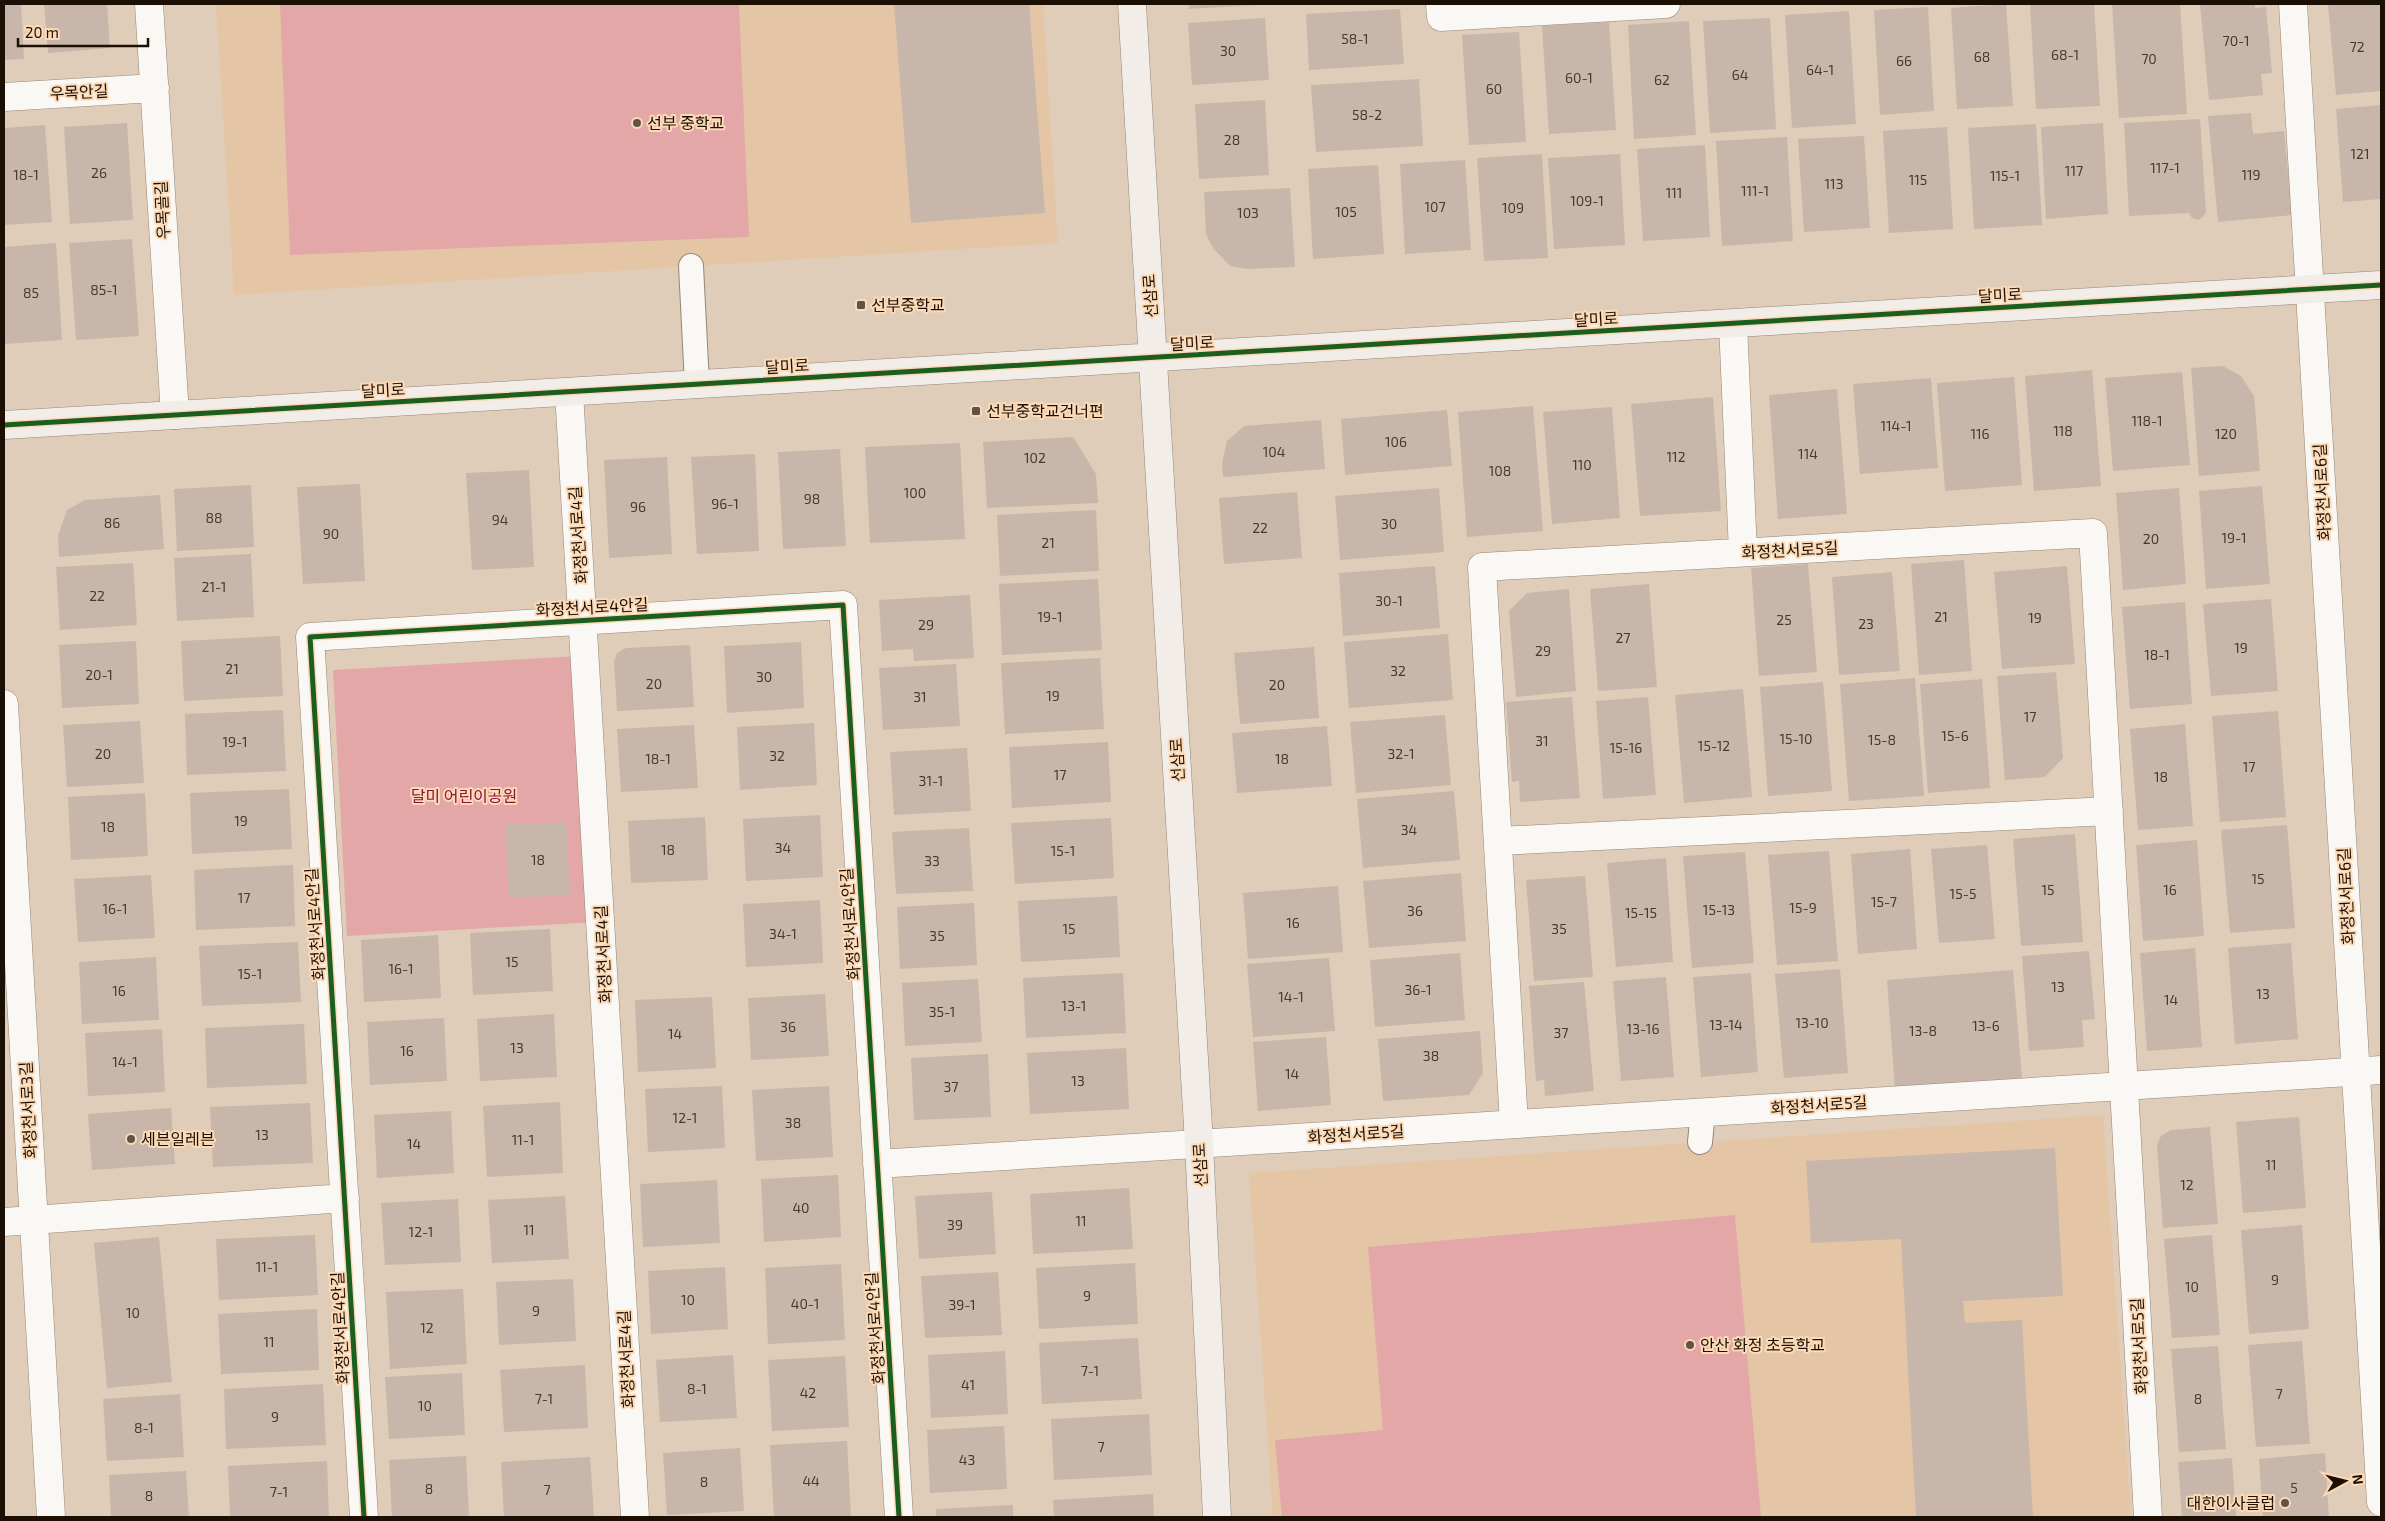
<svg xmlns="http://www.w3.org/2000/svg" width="2385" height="1521" font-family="'Exo 2','Noto Sans KR',sans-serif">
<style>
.built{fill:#e4c6a6}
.green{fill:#e3a7a8}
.building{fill:#c7b6a9}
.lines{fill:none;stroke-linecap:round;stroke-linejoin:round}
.lane-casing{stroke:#948677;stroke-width:26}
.street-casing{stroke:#948677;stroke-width:29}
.secondary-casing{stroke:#948677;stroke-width:29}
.lane{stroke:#faf8f4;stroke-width:24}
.street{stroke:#faf8f4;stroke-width:28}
.secondary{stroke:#f2ede9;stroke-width:28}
.cycleway-casing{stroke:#fcdab7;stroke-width:8}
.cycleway{stroke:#1b5e20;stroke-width:5}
.poi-dot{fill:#615243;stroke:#fcdab7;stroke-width:2}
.labels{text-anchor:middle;stroke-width:4;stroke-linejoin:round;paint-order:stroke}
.number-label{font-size:14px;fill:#473a2d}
.street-label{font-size:16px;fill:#1c1004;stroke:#fcdab7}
.poi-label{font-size:16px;fill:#1c1004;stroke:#fcdab7;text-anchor:start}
.park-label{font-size:16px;fill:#8c123c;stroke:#fcdab7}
</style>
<rect width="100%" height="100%" fill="#e0cdb9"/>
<path class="built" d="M216,4H1043L1058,243L234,295Z
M2103,1115L2131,1517H1273L1249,1173Z"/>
<path class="green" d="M280,4H739L749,237L290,255Z
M581,656L596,922L347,936L333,670Z
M1735,1215L1761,1517H1282L1275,1440L1383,1430L1368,1247Z"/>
<path class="building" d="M4,4H21L24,59L4,60Z
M44,4H107L110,48L48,53Z
M894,4H1029L1045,213L911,223Z
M1189,4H1257V5L1189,9Z
M2006,4L2013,106L1957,109L1951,8Z
M2030,4H2094L2100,106L2036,109Z
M2112,4H2180L2187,114L2119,118Z
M2200,4H2255V8L2266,7L2272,73L2261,74L2263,95L2209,100Z
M2328,4H2381V91L2336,95Z
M1928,7L1934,111L1880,115L1874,10Z
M1400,9L1404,64L1309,70L1306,14Z
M1849,11L1856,124L1792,128L1785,15Z
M1265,18L1269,80L1192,85L1188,23Z
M1770,18L1776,129L1710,133L1703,21Z
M1689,21L1696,135L1634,139L1628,25Z
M1609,22L1616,130L1549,134L1542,26Z
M1519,32L1526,142L1469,145L1462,35Z
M1419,79L1423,146L1316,152L1311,85Z
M1265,100L1269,175L1199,179L1195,104Z
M2381,105V199L2343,202L2336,109Z
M2251,113L2253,134L2284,131L2292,215L2218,222L2208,116Z
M2200,119L2206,212L2203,217L2198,220L2192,218L2189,213L2129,216L2124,123Z
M127,123L133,220L70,224L64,127Z
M2103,123L2108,214L2046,219L2041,127Z
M2036,124L2042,225L1974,229L1968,128Z
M45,125L52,222L4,225V128Z
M1947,127L1953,229L1889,233L1883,131Z
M1864,136L1870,228L1804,232L1798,139Z
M1787,137L1793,241L1722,246L1716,141Z
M1705,145L1710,237L1643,241L1637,149Z
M1542,154L1548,258L1484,261L1477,158Z
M1620,154L1625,245L1554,249L1548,158Z
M1465,160L1471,250L1405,254L1400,164Z
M1378,165L1384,254L1313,259L1308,169Z
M1290,188L1295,267L1247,269L1230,266L1213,248L1206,234L1204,192Z
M132,239L139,336L76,340L69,243Z
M56,243L62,340L4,344V247Z
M2223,366L2241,376L2254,396L2260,471L2199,476L2191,368Z
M2092,370L2101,486L2034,491L2025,376Z
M2182,372L2190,465L2113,471L2105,378Z
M2014,377L2022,485L1945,491L1937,383Z
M1931,378L1938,468L1860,474L1853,384Z
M1837,389L1847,514L1778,519L1769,395Z
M1713,397L1721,511L1640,516L1631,404Z
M1533,406L1543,531L1467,537L1458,412Z
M1612,407L1620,518L1552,524L1543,412Z
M1447,410L1452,466L1345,475L1341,419Z
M1321,420L1325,469L1223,477L1222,463L1227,441L1244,426Z
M1073,437L1096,474L1098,503L987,508L983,442Z
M960,443L965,539L870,543L865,447Z
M840,449L846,546L783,549L778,452Z
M755,454L759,551L697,554L691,457Z
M667,457L672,554L609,558L604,460Z
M529,470L534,567L472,570L466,473Z
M360,484L365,581L303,584L297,487Z
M251,485L254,547L177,551L174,489Z
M2262,486L2270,584L2206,589L2199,491Z
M1439,488L1444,552L1340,560L1335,496Z
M2179,488L2186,584L2123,590L2116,493Z
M1297,492L1302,558L1224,564L1219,498Z
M160,495L164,549L59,557L58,536L67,510L85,500Z
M1096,510L1099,571L1000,576L997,515Z
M251,554L254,617L177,621L174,558Z
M1964,560L1972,671L1919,675L1911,564Z
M133,563L137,625L60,630L56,567Z
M1808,564L1817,672L1759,676L1751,568Z
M1435,566L1440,628L1343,636L1339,573Z
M2067,566L2075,664L2002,669L1994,572Z
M1892,572L1900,671L1839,675L1832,577Z
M1098,579L1102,650L1002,655L999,584Z
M1649,584L1657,687L1598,691L1590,589Z
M1569,589L1576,691L1516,697L1509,611L1527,593Z
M970,595L974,658L914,661L913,649L882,651L879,600Z
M2271,599L2278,691L2211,696L2203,604Z
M2185,602L2192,704L2130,709L2122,607Z
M1448,634L1453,700L1349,708L1344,642Z
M280,636L283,696L184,701L181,641Z
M136,641L139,704L62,708L59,645Z
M801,642L804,708L727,713L724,646Z
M690,645L694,707L617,711L614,661L617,653L626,648Z
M1314,647L1319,718L1240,724L1234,653Z
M1100,658L1104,729L1005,734L1001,663Z
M956,664L960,726L883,730L879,668Z
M2056,672L2063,758L2045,777L2005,780L1997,676Z
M1915,678L1924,796L1849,801L1840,684Z
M1982,679L1990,788L1928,793L1920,684Z
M1823,682L1832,791L1768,796L1760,687Z
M1743,689L1752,797L1684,803L1675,695Z
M1572,697L1580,798L1520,802L1519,781L1512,782L1506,702Z
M1648,697L1656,795L1603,799L1596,701Z
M283,710L286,771L187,775L185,714Z
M2278,711L2286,817L2220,822L2212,716Z
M1445,715L1451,785L1356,793L1350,722Z
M140,721L144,783L67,787L63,725Z
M814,723L817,785L740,790L737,727Z
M2185,724L2193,826L2138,830L2130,729Z
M694,725L698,788L621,792L617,729Z
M1327,726L1332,786L1237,793L1232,733Z
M1108,742L1111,802L1012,808L1009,747Z
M967,748L971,811L894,815L890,752Z
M289,789L292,849L192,854L190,793Z
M1454,791L1460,860L1363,868L1357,799Z
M145,793L148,856L71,860L68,797Z
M820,815L823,877L746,881L743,819Z
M705,817L708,880L631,883L628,821Z
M1111,818L1114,878L1015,884L1011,823Z
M566,822L570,895L509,898L505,825Z
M2287,825L2295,928L2230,933L2221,830Z
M969,828L973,891L896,894L892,832Z
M2075,834L2083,942L2021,946L2013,839Z
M2197,840L2204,936L2143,941L2136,845Z
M1987,845L1995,939L1939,943L1931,849Z
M1910,849L1917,949L1858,954L1851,854Z
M1829,851L1838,961L1777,965L1768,855Z
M1745,852L1754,963L1692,968L1683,856Z
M1666,858L1673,962L1616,967L1607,863Z
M293,865L295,926L196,930L194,870Z
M1461,873L1466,941L1369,948L1363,881Z
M151,875L155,938L78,942L74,879Z
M1585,876L1593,977L1534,981L1526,880Z
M1338,886L1343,952L1248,959L1243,893Z
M1117,896L1120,957L1021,962L1018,901Z
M820,900L823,963L746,967L743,904Z
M974,903L977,965L900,969L897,907Z
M550,929L553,991L473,995L470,933Z
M438,935L441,998L364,1002L361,940Z
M298,942L301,1002L202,1006L199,946Z
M2291,943L2298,1039L2235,1044L2228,948Z
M2195,948L2202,1047L2147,1051L2140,953Z
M2089,951L2095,1019L2082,1020L2084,1047L2029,1051L2022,956Z
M1460,953L1465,1020L1375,1027L1370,960Z
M156,957L159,1020L82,1024L79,962Z
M1329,958L1335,1031L1253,1037L1247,964Z
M1840,969L1848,1073L1784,1078L1775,974Z
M2013,970L2022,1078L1895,1088L1887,980Z
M1123,973L1126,1033L1026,1038L1023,978Z
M1751,973L1758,1072L1701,1077L1693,977Z
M1666,977L1674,1077L1621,1081L1613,981Z
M978,979L982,1042L905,1046L902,983Z
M1584,982L1594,1091L1545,1096L1544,1080L1536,1081L1529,986Z
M825,994L829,1056L751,1060L748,998Z
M712,997L716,1068L638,1072L635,1000Z
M554,1014L557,1077L480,1081L477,1019Z
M444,1018L447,1081L370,1085L367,1022Z
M304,1024L307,1084L207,1088L205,1028Z
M162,1029L165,1092L88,1096L85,1033Z
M1480,1031L1483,1073L1469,1095L1383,1101L1378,1039Z
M1326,1037L1331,1105L1258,1111L1253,1042Z
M1126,1048L1129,1109L1030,1114L1027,1053Z
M988,1054L991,1117L914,1120L911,1058Z
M722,1086L725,1148L648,1152L645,1089Z
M829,1086L833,1157L756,1161L752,1090Z
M560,1102L563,1173L487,1177L483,1106Z
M310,1103L313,1163L213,1167L210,1107Z
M171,1108L175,1164L92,1170L88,1114Z
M451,1111L454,1173L377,1178L374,1115Z
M2299,1117L2306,1208L2243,1213L2236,1122Z
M2210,1127L2218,1224L2163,1228L2157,1145L2161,1136L2171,1130Z
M2055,1148L2063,1296L1963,1301L1965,1323L2022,1320L2033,1517H1916L1901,1239L1811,1243L1806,1161Z
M838,1175L841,1237L764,1242L761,1179Z
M717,1180L720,1243L643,1247L640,1184Z
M1129,1188L1133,1249L1033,1254L1030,1194Z
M992,1192L996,1254L919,1259L915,1196Z
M565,1196L569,1259L492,1263L488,1200Z
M458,1199L461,1262L385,1265L381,1203Z
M2302,1225L2309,1329L2249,1334L2241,1230Z
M315,1235L318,1295L219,1300L216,1239Z
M2212,1235L2220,1335L2172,1338L2164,1239Z
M159,1237L172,1382L107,1388L94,1243Z
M1135,1263L1138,1324L1039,1329L1036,1268Z
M841,1264L845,1340L768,1344L765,1268Z
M725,1267L728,1329L651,1334L648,1271Z
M998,1272L1002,1335L925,1338L921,1276Z
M573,1279L576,1341L499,1345L496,1282Z
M463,1289L467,1364L390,1369L386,1292Z
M317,1309L319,1370L221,1374L218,1314Z
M1138,1338L1142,1399L1042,1404L1039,1343Z
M2302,1341L2310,1444L2256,1447L2248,1345Z
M2218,1346L2226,1449L2179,1452L2171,1349Z
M1005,1351L1008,1414L931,1418L928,1355Z
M733,1355L737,1418L660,1422L656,1360Z
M845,1356L849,1427L772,1431L768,1360Z
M585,1365L588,1428L504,1432L500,1370Z
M462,1373L465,1435L389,1439L385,1377Z
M323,1384L326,1445L226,1449L224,1389Z
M180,1394L184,1457L107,1461L103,1399Z
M1149,1414L1152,1475L1054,1480L1051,1419Z
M1004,1426L1007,1489L930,1493L927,1430Z
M847,1441L851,1517H774L770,1445Z
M740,1448L744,1511L667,1515L663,1453Z
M2325,1453L2329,1517H2263L2259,1459Z
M466,1456L469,1517H392L389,1460Z
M590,1457L594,1517H504L501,1462Z
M2232,1458L2236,1517H2182L2178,1462Z
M327,1461L329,1517H230L228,1466Z
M186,1471L189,1517H111L109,1475Z
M1153,1494L1154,1517H1054L1053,1500Z
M1013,1505V1517H936V1509Z"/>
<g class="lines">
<g class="lane-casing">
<path id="lane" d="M691,266L697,384
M1700,1142L1703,1112"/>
</g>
<g class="street-casing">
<path id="street" d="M149,4L175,415
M1440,4L1441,17L1666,4
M2293,4L2381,1502
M4,97L155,88
M1733,324L1743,552
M569,392L635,1517
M4,704L51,1517
M1498,841L2109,811
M1514,1124L1482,567L2093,533L2148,1517
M877,1164L2381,1070
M4,1222L345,1198
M364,1517L310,637L843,605L899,1517"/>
</g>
<g class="secondary-casing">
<path id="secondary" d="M1132,4L1199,1144L1217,1517
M4,425L2381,285"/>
</g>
<use href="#lane" class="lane"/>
<use href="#street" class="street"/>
<use href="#secondary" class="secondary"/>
<g class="cycleway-casing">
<path id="cycleway" d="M4,425L2381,285
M364,1517L310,637L843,605L899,1517"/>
</g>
<use href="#cycleway" class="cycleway"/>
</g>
<g class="poi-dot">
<circle cx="637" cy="123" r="5"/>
<rect x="856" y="300" width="10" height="10" rx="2.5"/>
<rect x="971" y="406" width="10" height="10" rx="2.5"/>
<circle cx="131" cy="1139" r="5"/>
<circle cx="1690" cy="1345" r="5"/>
<circle cx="2285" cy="1503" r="5"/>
</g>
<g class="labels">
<g class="number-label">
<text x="1355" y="44">58-1</text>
<text x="2236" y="46">70-1</text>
<text x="2357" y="52">72</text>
<text x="1228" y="56">30</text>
<text x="2065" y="60">68-1</text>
<text x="1982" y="62">68</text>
<text x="2149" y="64">70</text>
<text x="1904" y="66">66</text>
<text x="1820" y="75">64-1</text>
<text x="1740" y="80">64</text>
<text x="1579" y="83">60-1</text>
<text x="1662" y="85">62</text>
<text x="1494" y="94">60</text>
<text x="1367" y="120">58-2</text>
<text x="1232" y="145">28</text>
<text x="2360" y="159">121</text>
<text x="2165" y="173">117-1</text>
<text x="2074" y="176">117</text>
<text x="99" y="178">26</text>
<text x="26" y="180">18-1</text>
<text x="2251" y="180">119</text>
<text x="2005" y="181">115-1</text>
<text x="1918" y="185">115</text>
<text x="1834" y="189">113</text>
<text x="1755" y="196">111-1</text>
<text x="1674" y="198">111</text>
<text x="1587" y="206">109-1</text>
<text x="1435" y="212">107</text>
<text x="1513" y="213">109</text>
<text x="1346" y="217">105</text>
<text x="1248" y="218">103</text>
<text x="104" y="295">85-1</text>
<text x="31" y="298">85</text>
<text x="2147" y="426">118-1</text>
<text x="1896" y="431">114-1</text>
<text x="2063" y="436">118</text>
<text x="1980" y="439">116</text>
<text x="2226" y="439">120</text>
<text x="1396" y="447">106</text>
<text x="1274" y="457">104</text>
<text x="1808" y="459">114</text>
<text x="1676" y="462">112</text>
<text x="1035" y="463">102</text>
<text x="1582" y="470">110</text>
<text x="1500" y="476">108</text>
<text x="915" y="498">100</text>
<text x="812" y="504">98</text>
<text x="725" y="509">96-1</text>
<text x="638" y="512">96</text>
<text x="214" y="523">88</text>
<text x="500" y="525">94</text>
<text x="112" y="528">86</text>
<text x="1389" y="529">30</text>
<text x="1260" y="533">22</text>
<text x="331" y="539">90</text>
<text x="2234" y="543">19-1</text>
<text x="2151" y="544">20</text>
<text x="1048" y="548">21</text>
<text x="214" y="592">21-1</text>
<text x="97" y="601">22</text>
<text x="1389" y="606">30-1</text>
<text x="1050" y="622">19-1</text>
<text x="1941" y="622">21</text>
<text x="2035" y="623">19</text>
<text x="1784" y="625">25</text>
<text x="1866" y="629">23</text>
<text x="926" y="630">29</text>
<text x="1623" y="643">27</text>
<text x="2241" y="653">19</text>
<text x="1543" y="656">29</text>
<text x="2157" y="660">18-1</text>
<text x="232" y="674">21</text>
<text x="1398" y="676">32</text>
<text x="99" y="680">20-1</text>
<text x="764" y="682">30</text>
<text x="654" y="689">20</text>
<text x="1277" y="690">20</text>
<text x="1053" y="701">19</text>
<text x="920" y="702">31</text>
<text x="2030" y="722">17</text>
<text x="1955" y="741">15-6</text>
<text x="1796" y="744">15-10</text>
<text x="1882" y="745">15-8</text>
<text x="1542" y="746">31</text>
<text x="235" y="747">19-1</text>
<text x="1714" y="751">15-12</text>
<text x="1626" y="753">15-16</text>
<text x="103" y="759">20</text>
<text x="1401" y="759">32-1</text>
<text x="777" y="761">32</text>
<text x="658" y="764">18-1</text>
<text x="1282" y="764">18</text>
<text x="2249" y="772">17</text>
<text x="1060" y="780">17</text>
<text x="2161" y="782">18</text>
<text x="931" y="786">31-1</text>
<text x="241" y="826">19</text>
<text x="108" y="832">18</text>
<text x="1409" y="835">34</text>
<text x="783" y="853">34</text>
<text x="668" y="855">18</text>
<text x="1063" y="856">15-1</text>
<text x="538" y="865">18</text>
<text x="932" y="866">33</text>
<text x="2258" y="884">15</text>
<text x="2048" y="895">15</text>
<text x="2170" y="895">16</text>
<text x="1963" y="899">15-5</text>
<text x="244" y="903">17</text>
<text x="1884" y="907">15-7</text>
<text x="1803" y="913">15-9</text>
<text x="115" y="914">16-1</text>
<text x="1719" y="915">15-13</text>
<text x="1415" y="916">36</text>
<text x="1641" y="918">15-15</text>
<text x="1293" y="928">16</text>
<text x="1069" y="934">15</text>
<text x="1559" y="934">35</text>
<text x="783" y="939">34-1</text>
<text x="937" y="941">35</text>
<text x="512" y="967">15</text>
<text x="401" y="974">16-1</text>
<text x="250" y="979">15-1</text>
<text x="2058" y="992">13</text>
<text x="1418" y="995">36-1</text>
<text x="119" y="996">16</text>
<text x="2263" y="999">13</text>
<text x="1291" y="1002">14-1</text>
<text x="2171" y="1005">14</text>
<text x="1074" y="1011">13-1</text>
<text x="942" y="1017">35-1</text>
<text x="1812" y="1028">13-10</text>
<text x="1726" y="1030">13-14</text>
<text x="1986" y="1031">13-6</text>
<text x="788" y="1032">36</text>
<text x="1643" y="1034">13-16</text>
<text x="1923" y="1036">13-8</text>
<text x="1561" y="1038">37</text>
<text x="675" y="1039">14</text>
<text x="517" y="1053">13</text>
<text x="407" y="1056">16</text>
<text x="1431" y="1061">38</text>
<text x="125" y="1067">14-1</text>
<text x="1292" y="1079">14</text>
<text x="1078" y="1086">13</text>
<text x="951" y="1092">37</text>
<text x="685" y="1123">12-1</text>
<text x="793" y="1128">38</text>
<text x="262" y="1140">13</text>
<text x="523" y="1145">11-1</text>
<text x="414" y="1149">14</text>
<text x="2271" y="1170">11</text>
<text x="2187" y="1190">12</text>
<text x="801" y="1213">40</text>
<text x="1081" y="1226">11</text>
<text x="955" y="1230">39</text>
<text x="529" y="1235">11</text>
<text x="421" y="1237">12-1</text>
<text x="267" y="1272">11-1</text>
<text x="2275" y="1285">9</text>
<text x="2192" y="1292">10</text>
<text x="1087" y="1301">9</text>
<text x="688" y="1305">10</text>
<text x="805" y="1309">40-1</text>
<text x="962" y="1310">39-1</text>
<text x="536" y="1316">9</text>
<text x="133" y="1318">10</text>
<text x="427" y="1333">12</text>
<text x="269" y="1347">11</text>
<text x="1090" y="1376">7-1</text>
<text x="968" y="1390">41</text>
<text x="697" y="1394">8-1</text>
<text x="808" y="1398">42</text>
<text x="2279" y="1399">7</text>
<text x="544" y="1404">7-1</text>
<text x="2198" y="1404">8</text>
<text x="425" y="1411">10</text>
<text x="275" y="1422">9</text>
<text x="144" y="1433">8-1</text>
<text x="1101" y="1452">7</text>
<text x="967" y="1465">43</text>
<text x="811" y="1486">44</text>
<text x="704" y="1487">8</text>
<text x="2294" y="1493">5</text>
<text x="429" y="1494">8</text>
<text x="547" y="1495">7</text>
<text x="279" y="1497">7-1</text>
<text x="149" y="1501">8</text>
</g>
<g class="street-label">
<text transform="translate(79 92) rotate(-3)" y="6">우목안길</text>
<text transform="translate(162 210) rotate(-93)" y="6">우목골길</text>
<text transform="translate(2000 295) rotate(-3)" y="6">달미로</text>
<text transform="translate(1150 296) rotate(-94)" y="6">선삼로</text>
<text transform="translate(1596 319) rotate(-3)" y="6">달미로</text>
<text transform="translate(1192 343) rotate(-3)" y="6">달미로</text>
<text transform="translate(787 366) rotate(-3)" y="6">달미로</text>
<text transform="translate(383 390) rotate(-3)" y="6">달미로</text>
<text transform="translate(2322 492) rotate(-93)" y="6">화정천서로6길</text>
<text transform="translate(578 535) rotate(-94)" y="6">화정천서로4길</text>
<text transform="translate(1790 550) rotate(-3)" y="6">화정천서로5길</text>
<text transform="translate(592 607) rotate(-3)" y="6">화정천서로4안길</text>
<text transform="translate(1177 760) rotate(-93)" y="6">선삼로</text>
<text transform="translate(2346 896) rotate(-93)" y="6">화정천서로6길</text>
<text transform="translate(315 924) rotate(-94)" y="6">화정천서로4안길</text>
<text transform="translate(850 924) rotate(-94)" y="6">화정천서로4안길</text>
<text transform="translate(603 954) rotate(-93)" y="6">화정천서로4길</text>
<text transform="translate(1819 1105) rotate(-4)" y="6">화정천서로5길</text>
<text transform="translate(28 1110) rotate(-93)" y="6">화정천서로3길</text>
<text transform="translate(1356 1134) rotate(-4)" y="6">화정천서로5길</text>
<text transform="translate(1200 1165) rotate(-93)" y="6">선삼로</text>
<text transform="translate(340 1328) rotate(-93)" y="6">화정천서로4안길</text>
<text transform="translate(875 1328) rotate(-94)" y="6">화정천서로4안길</text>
<text transform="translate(2139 1346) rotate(-93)" y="6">화정천서로5길</text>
<text transform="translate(626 1359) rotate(-93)" y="6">화정천서로4길</text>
</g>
<g class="poi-label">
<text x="647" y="129">선부 중학교</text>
<text x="871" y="311">선부중학교</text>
<text x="986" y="417">선부중학교건너편</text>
<text x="141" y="1145">세븐일레븐</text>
<text x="1700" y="1351">안산 화정 초등학교</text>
<text x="2275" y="1509" text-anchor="end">대한이사클럽</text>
</g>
<g class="park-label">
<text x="464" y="802">달미 어린이공원</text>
</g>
</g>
<rect width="2385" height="1521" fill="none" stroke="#1c1004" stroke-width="10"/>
<g transform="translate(2345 1481) rotate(83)" stroke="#fcdab7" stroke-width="4" paint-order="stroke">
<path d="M0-4L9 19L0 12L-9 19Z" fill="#1c1004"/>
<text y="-8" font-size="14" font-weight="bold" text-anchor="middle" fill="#1c1004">N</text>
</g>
<path d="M18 38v8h130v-8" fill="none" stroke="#1c1004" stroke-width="2.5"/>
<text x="25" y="38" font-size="15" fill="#1c1004" stroke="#fcdab7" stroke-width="4" paint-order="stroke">20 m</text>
</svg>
